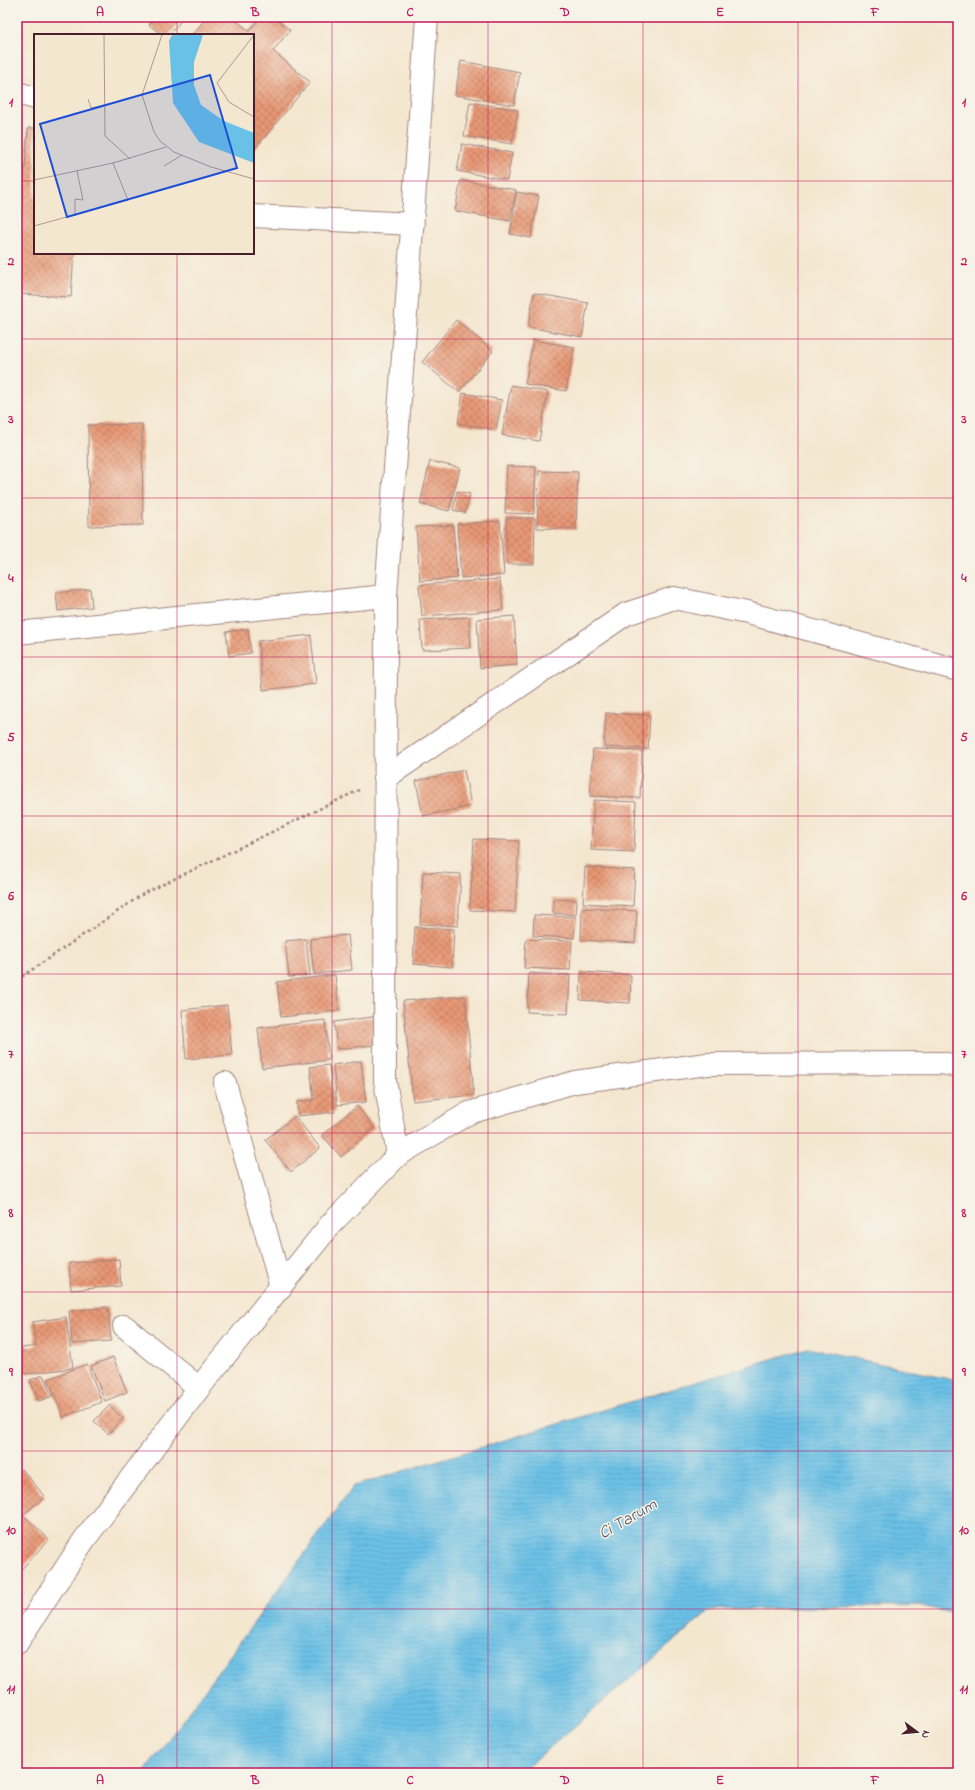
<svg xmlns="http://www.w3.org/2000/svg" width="975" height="1790" font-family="'Indie Flower',sans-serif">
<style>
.water{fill:url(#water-rules);stroke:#5a7089}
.building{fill:url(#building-cross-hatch)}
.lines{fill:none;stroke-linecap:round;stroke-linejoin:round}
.minor-casing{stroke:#9f837e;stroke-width:24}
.path{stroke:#9f837e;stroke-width:2.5;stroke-dasharray:3 3;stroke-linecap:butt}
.minor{stroke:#fff;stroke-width:22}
.grid{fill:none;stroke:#c2185b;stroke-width:1;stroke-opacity:0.55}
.labels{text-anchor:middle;stroke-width:3;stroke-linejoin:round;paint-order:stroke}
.water-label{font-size:17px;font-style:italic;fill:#545063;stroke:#f7f3e8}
.inset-road{fill:none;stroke:#b0978e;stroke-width:1}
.view{fill:#1d4ed8;fill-opacity:0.15;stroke:#1d4ed8;stroke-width:2}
.inset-edge{fill:none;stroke:#4a1f2b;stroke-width:2}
.neatline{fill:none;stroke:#c2185b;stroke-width:1.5}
.grid-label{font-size:13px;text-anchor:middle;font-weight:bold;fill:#c2185b}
</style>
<defs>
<pattern id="water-rules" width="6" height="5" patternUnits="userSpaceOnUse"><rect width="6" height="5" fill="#6ac1e7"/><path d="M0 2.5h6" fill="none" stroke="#5da5c6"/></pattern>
<pattern id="building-cross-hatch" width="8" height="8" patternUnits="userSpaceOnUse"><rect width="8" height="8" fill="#e89875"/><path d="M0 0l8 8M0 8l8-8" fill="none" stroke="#be7b60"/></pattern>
</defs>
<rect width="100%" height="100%" fill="#f7f3e8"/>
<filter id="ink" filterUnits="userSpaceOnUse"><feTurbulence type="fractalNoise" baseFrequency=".025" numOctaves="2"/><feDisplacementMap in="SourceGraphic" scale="8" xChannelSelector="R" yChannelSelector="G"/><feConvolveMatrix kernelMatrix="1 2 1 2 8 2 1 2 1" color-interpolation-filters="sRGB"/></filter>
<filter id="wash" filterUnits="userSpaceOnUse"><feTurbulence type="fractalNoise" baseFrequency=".012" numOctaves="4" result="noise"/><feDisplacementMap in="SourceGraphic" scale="16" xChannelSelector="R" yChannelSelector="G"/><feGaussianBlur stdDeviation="0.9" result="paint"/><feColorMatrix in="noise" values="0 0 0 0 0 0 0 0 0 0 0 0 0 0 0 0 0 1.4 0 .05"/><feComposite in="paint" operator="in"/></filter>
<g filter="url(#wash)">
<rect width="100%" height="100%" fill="#f4e7d0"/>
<path class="water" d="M808,1348L958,1381V1615L919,1605L710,1610L520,1773H144L354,1486Z"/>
<g id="blocks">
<path class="building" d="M156,17H184L169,35H162L149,25Z
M207,17H232L249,31L261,17H274L290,30L273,51L310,82L253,151V35H192Z
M461,61L520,72L514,105L455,95Z
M470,102L518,110L512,144L464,136Z
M28,128H35V253H74L71,297L17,294V273Z
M462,144L512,153L507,180L457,171Z
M461,180L516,190L510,221L455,211Z
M517,192L539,196L531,238L510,234Z
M534,293L588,303L582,337L528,327Z
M456,320L493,351L459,392L422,362Z
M533,340L574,347L566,391L525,384Z
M511,385L548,392L539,441L502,435Z
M463,393L502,400L496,430L458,423Z
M142,424L143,525L89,526L88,425Z
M430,461L460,468L449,511L420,504Z
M507,466L536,467L534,514L505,513Z
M539,471L578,472L576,529L537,528Z
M457,491L470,494L465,513L453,510Z
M506,518H535L534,564H507Z
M500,521L504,575L461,578L457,524Z
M453,525L457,578L420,581L416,527Z
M500,579L503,610L422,616L419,585Z
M90,589L92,607L58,611L56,593Z
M514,616L517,665L480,668L477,619Z
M469,617L471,648L422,650L420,620Z
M248,629L251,653L229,656L226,632Z
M311,635L316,684L263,690L258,641Z
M606,713L650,715L648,749L604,747Z
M593,749L642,751L640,798L590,796Z
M464,770L471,806L423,816L416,781Z
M594,800L636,802L634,852L591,850Z
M474,839L519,841L515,912L470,910Z
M585,867L635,870L633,906L583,903Z
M423,872L461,874L458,926L420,924Z
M553,899L577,900L576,915L553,913Z
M582,908L637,911L635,943L581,940Z
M534,915L576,917L574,938L533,936Z
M415,927L454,929L452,967L413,964Z
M348,935L352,970L314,974L310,939Z
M306,939L310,975L289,977L285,941Z
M526,939L572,941L570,970L524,968Z
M581,972L631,975L630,1003L580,1000Z
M529,973L570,975L568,1014L527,1012Z
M335,975L339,1011L281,1017L277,982Z
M465,996L474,1095L413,1101L403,1001Z
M227,1005L232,1055L186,1059L182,1010Z
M380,1016L383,1044L337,1049L334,1022Z
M325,1020L329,1060L262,1068L258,1028Z
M361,1061L366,1102L337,1105L333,1065Z
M329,1065L335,1112L298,1116L297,1102L314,1100L310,1067Z
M357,1106L375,1128L341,1157L322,1135Z
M295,1116L320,1148L291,1172L265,1140Z
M119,1259L121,1286L71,1290L69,1263Z
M108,1307L111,1341L72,1344L69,1311Z
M66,1317L73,1368L25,1374L22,1348L36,1346L32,1322Z
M113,1357L127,1392L105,1401L91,1366Z
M87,1364L102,1402L63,1417L48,1379Z
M43,1375L52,1396L39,1401L30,1380Z
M110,1405L123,1419L108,1434L94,1421Z
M22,1469L45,1497L24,1514L17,1505V1473Z
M20,1512L49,1539L17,1574V1515Z"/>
</g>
</g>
<g filter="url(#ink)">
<use href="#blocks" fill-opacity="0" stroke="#9f837e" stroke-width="1"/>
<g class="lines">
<g class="minor-casing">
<path id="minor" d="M17,93L35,98
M253,216L413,224
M17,633L386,596
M385,778L626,614L674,598L747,613L958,670
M225,1083L281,1287
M398,1155L385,1081L386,596L427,17
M124,1326L199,1388
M17,1643L84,1540L199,1388L330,1225L398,1155L469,1113L575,1082L707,1064L941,1063L958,1066"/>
</g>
<path class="path" d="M17,980L143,894L359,790"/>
<use href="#minor" class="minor"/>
</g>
</g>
<path class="grid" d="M177,17V35M332,17V1773M488,17V1773M643,17V1773M798,17V1773M17,181H35M253,181H958M177,253V1773M17,339H958M17,498H958M17,657H958M17,816H958M17,974H958M17,1133H958M17,1292H958M17,1451H958M17,1609H958"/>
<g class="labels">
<g class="water-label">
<text transform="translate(627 1518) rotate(-30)" y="6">Ci Tarum</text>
</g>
</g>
<g transform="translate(34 34)">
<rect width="220" height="220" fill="#f4e7d0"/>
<path d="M138,1H169L160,28V51L167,71L190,87L220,99V129L165,108L139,69L135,7Z" fill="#6ac1e7"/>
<path class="inset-road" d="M70,1L71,102L96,125M128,1L108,61L120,98L126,107L140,118L177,133L220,145M220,1L183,49L195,68L220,83M54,65L57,74L70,71M130,132L148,121M0,146L79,129L132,113M41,182V165L49,166L43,137M0,192L94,166L79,129"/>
<path class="view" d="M176,41L203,134L33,183L6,90Z"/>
<rect width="220" height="220" class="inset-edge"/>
</g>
<rect width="975" height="1790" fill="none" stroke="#f7f3e8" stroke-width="44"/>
<g transform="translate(917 1732) rotate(106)" stroke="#f7f3e8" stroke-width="3" paint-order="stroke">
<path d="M0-3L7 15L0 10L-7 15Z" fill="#4a1f2b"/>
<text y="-6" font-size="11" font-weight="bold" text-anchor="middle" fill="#4a1f2b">N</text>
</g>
<rect x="22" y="22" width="931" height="1746" class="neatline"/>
<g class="grid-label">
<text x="100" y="16">A</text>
<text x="255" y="16">B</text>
<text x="410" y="16">C</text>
<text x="565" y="16">D</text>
<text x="720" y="16">E</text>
<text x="875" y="16">F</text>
<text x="11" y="106">1</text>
<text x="964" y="106">1</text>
<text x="11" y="265">2</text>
<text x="964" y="265">2</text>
<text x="11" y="423">3</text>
<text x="964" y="423">3</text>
<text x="11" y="582">4</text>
<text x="964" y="582">4</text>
<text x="11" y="741">5</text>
<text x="964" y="741">5</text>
<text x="11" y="900">6</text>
<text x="964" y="900">6</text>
<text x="11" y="1058">7</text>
<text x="964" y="1058">7</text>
<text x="11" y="1217">8</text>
<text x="964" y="1217">8</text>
<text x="11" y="1376">9</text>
<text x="964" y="1376">9</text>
<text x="11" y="1534">10</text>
<text x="964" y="1534">10</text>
<text x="11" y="1693">11</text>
<text x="964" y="1693">11</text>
<text x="100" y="1784">A</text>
<text x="255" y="1784">B</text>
<text x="410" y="1784">C</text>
<text x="565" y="1784">D</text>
<text x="720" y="1784">E</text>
<text x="875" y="1784">F</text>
</g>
</svg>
